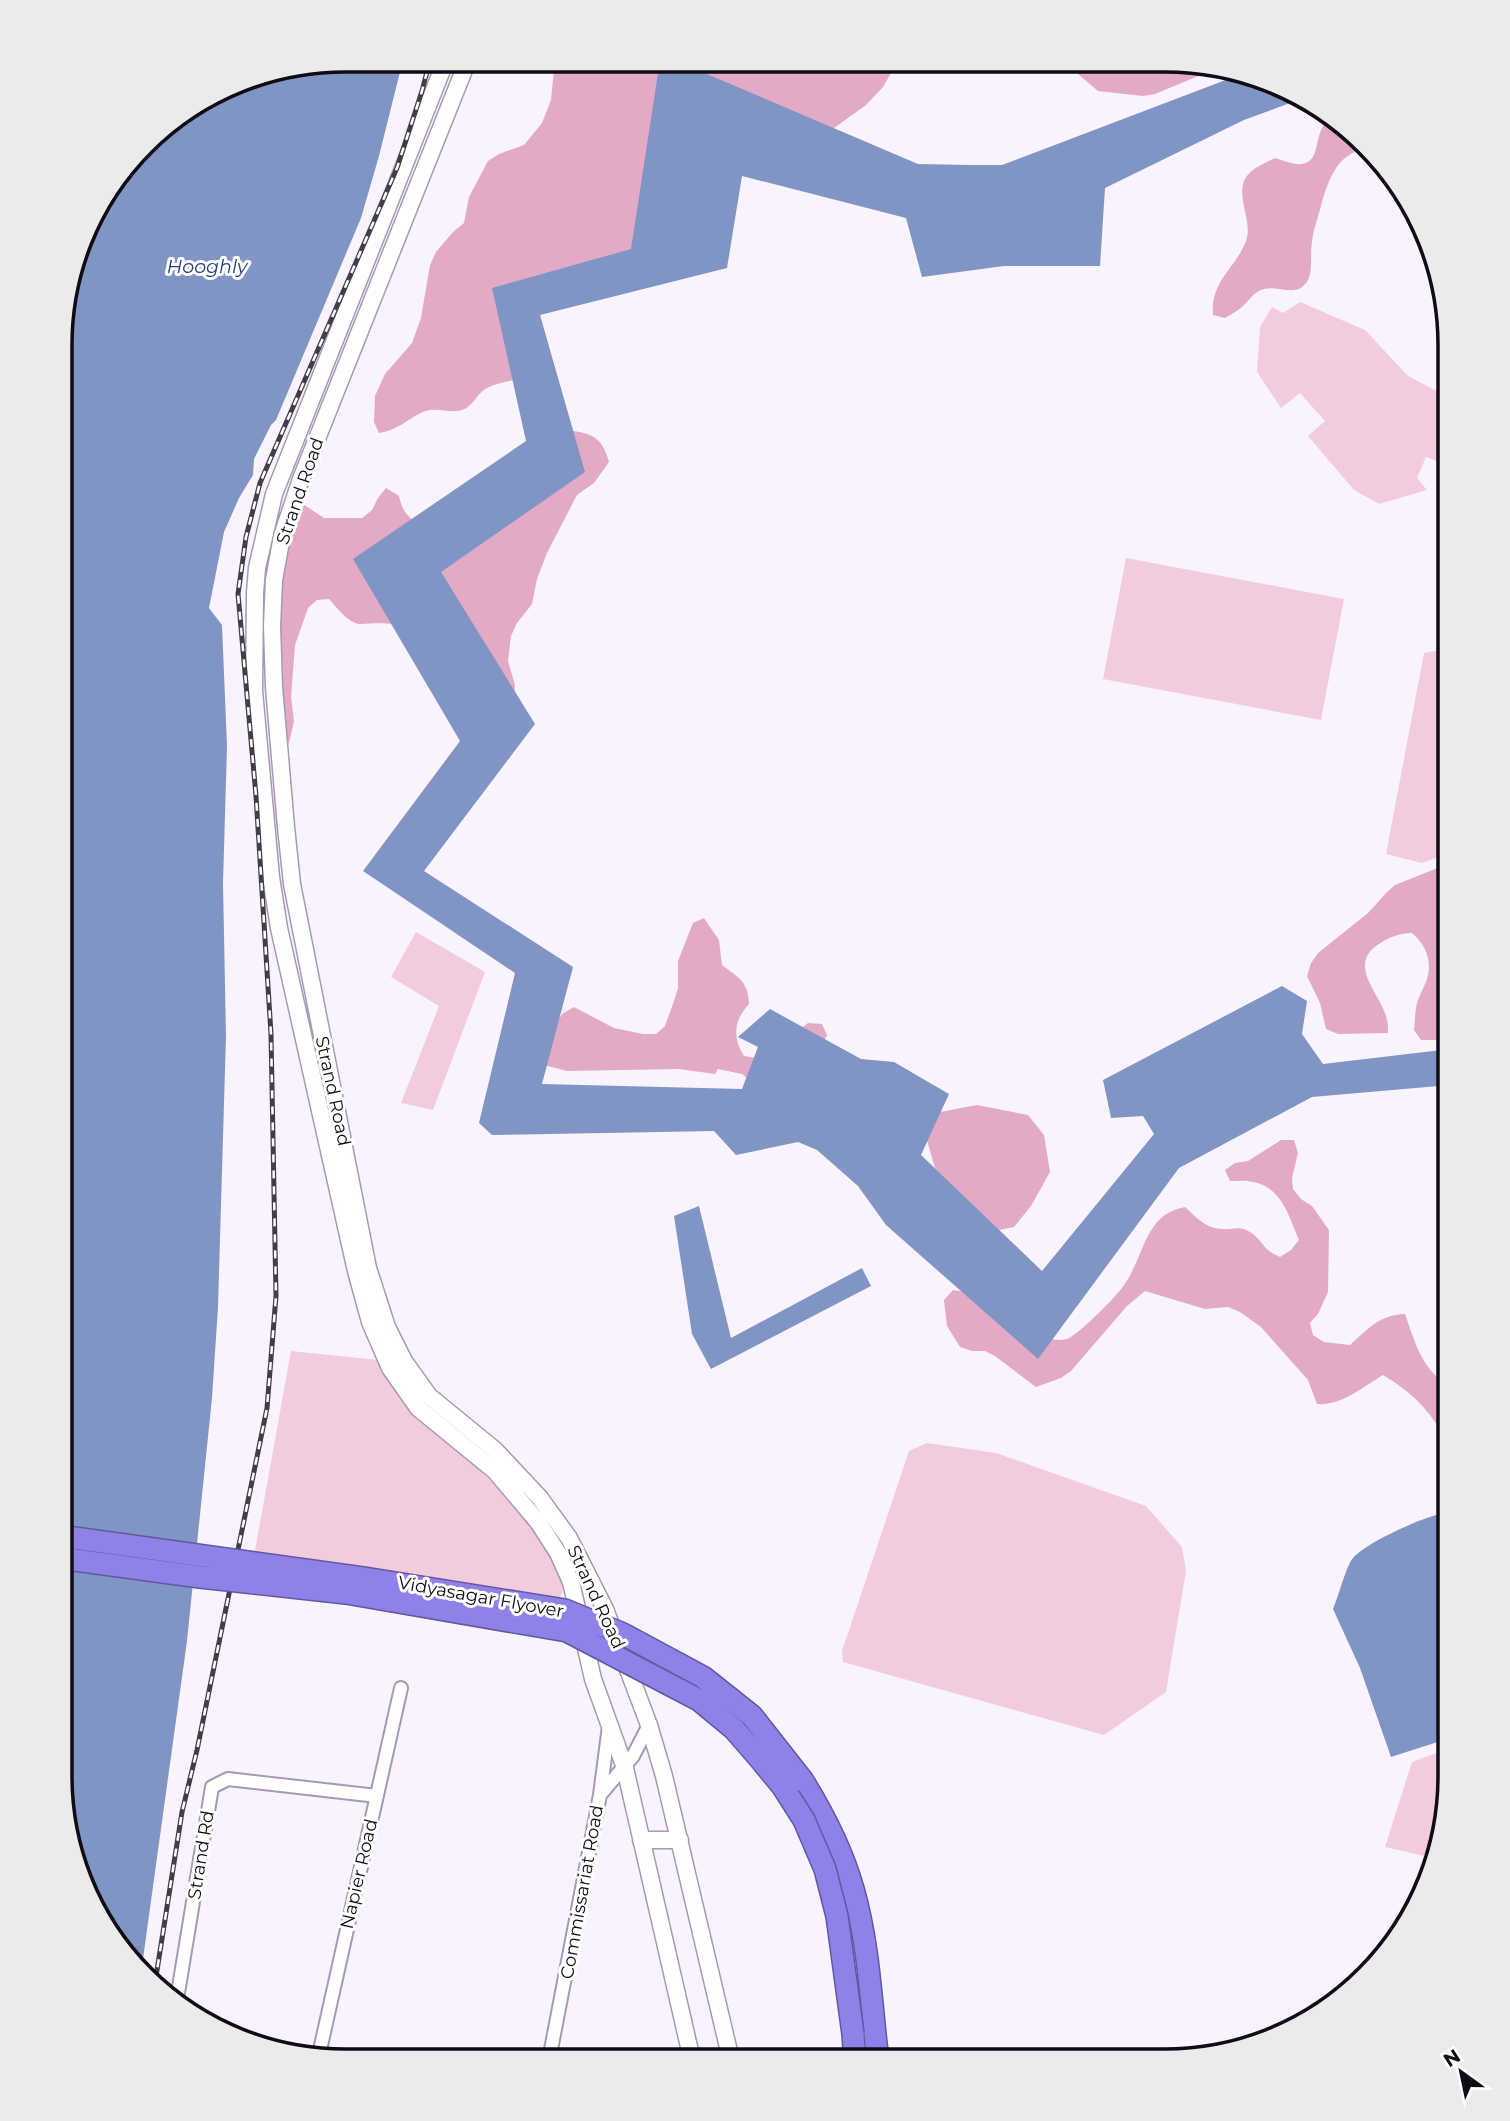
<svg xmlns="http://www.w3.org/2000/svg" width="1510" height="2121" font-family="Montserrat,sans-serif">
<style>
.green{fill:#f3cbde}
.forest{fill:#e3aac6}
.water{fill:#8195c5}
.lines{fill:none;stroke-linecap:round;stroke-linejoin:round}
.street-casing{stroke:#a699b4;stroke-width:16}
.secondary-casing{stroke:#a699b4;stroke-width:19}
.highway-casing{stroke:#62589e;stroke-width:24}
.street{stroke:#fff;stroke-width:12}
.secondary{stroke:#fff;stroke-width:16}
.highway{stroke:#8e81e8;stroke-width:21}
.rail-casing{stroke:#423d47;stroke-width:5}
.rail{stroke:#fff;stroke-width:2.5;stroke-dasharray:8;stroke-linecap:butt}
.highway-bridge-casing{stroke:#62589e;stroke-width:24;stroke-linecap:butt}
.highway-bridge{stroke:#8e81e8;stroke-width:21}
.labels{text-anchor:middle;stroke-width:6;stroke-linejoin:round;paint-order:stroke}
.street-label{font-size:18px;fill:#100b14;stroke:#fff}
.water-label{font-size:19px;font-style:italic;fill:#263b77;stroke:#fff}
.rim{fill:none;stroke:#100b14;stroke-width:3.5}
</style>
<rect width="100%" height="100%" fill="#f8f3fe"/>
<path class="green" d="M1300,302L1365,330L1408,376L1450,398V466L1426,457L1417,478L1427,490L1379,504L1354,490L1308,436L1325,421L1300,393L1281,408L1257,372L1260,327L1272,307L1283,313Z
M1126,558L1344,599L1321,720L1103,679Z
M1450,648V853L1422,863L1386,854L1424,653Z
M416,932L485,972L433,1110L401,1103L439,1006L391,977Z
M291,1351L378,1360L409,1408L471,1462L530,1517L552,1557L563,1587L560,1602L254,1556Z
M927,1443L996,1453L1146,1506L1182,1547L1186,1571L1166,1692L1104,1735L843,1662L842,1651L909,1451Z
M1450,1748V1795L1437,1859L1385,1847L1412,1762Z"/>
<path class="forest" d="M555,60L898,61L883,87L866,105L816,141L753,148L719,206L535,303L524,376C512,382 498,382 487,388C476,394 474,406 462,410C450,414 436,406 423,412C407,419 397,431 379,433L374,422L375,396L385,374L412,343L421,318L430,265L436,252L453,232L464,223L469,197L488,161L499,154L524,145L542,123L551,100Z
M1067,62H1203L1220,67L1155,94L1143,96L1098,91L1078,74Z
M1333,115L1338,118L1364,149C1336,155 1328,181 1321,206C1318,218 1313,230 1312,242C1310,253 1313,270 1308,280C1298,299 1278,285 1264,289C1254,291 1250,300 1243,306C1238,311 1231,314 1225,318L1213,315C1210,281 1236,268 1246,241C1253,222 1237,200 1244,181C1249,169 1264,164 1275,158C1282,160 1294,165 1302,164C1324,160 1310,131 1333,115Z
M573,431C595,434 603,440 609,462L594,483L577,495L547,553L537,579L532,604L517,623L511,636L508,661L515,685L514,711L395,625C382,622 373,624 360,624C348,623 337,608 329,599L317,600L308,608L295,645L291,697L294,721L289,743L276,746L270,614L293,513L303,504L324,518H362L372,510L378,498L386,488L399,496C402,510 407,517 419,524L548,439Z
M1450,863V1040H1421L1414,1030C1415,1021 1415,1011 1417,1003C1419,996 1423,989 1426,982C1433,963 1427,946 1412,933C1399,933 1387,938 1376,946C1349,966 1379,993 1386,1016C1388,1022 1388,1027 1388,1033L1338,1034L1326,1029L1320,1003L1307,976L1311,963L1318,953L1368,913L1386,893L1395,885Z
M704,918L719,940L722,965C739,978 748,981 749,1004C734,1020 732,1038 744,1056L757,1058L768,1054L808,1023L822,1024L827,1035L799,1092L752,1082L742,1074L718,1069L715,1074L679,1069L567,1071L544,1065L540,1051L562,1014L574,1007L614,1028L643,1034H656L665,1026L674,1001L678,988V961L693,923Z
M1450,1102V1150C1438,1135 1444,1119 1450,1102Z
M977,1105L1028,1115L1044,1135L1050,1172L1031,1206L1014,1227L989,1232L938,1178L923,1127L940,1112Z
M1281,1140H1294L1298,1153L1292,1178L1293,1189L1301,1199L1312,1206L1329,1230L1328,1292L1318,1314L1310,1323L1313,1335L1324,1342L1350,1345C1369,1328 1379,1315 1405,1314C1415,1342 1422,1371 1450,1386V1431L1440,1430C1426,1406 1407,1389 1383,1375C1363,1387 1341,1406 1317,1404L1308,1380L1261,1327L1240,1312L1228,1307L1205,1309L1145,1291L1127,1306L1071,1371L1061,1378L1036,1387L995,1356L985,1351H972L960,1347L947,1326L944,1300L953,1290L965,1292L1042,1337C1051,1339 1061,1342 1069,1338C1083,1330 1115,1298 1124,1285C1145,1256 1144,1214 1185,1207C1196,1217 1206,1229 1223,1229C1233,1230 1240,1225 1250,1232C1263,1240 1262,1250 1280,1257L1291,1250L1299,1240C1289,1217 1282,1187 1253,1182C1246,1180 1238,1181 1230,1181L1225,1170L1235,1163L1248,1161Z"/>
<path class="water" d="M345,60H403L379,156L361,218L276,420L271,425L254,459L253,475L239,498L224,532L209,608L222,625L227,746L223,883L226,1036L218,1307L212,1398L187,1641L142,1966L89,1902L60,1776L62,307L98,203L157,130L253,75Z
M660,60H674L918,164L970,165H1002L1244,73L1274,81L1283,87L1290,103L1244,120L1105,188L1100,266H1004L922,277L906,218L742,176L727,268L540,315L585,472L441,572L535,724L424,871L573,967L542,1084L742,1089L758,1047L738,1037L770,1009L861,1059L894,1062L949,1094L921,1155L1042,1271L1154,1134L1143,1116L1111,1118L1103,1080L1282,986L1307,1001L1302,1034L1323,1064L1450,1049V1085L1312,1097L1179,1168L1038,1359L886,1225L858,1186L817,1150L798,1142L736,1155L714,1131L492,1135L479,1123L515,973L363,871L460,741L353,559L526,441L492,288L631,249Z
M699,1206L731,1338L862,1268L871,1286L711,1369L692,1334L674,1216Z
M1450,1512V1738L1391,1757L1360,1668L1333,1609C1338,1598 1346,1566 1353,1558C1367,1542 1428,1514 1450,1512Z"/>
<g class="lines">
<g class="street-casing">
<path id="street" d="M600,1795L633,1756L649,1725
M176,2005L212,1787L228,1779L377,1796
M318,2059L401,1688
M549,2060L600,1795L609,1726"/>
</g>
<g class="secondary-casing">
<path id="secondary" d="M446,60L274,494L257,568L255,593L254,691L271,877L279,928L356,1271L370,1322L390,1368L418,1408L495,1471L538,1522L558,1553L571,1582L593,1679L625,1768L692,2060
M468,60L301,479L282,536L274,580L272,626L274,687L286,827L292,884L368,1268L387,1327L404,1361L429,1396L495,1450L540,1498L569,1538L605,1609L649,1725L664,1776L731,2060
M641,1840H680"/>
</g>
<g class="highway-casing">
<path id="highway" d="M803,1781C824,1815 842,1850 853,1889C869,1944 871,2004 878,2061
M853,2034L855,2061"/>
</g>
<use href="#street" class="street"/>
<use href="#secondary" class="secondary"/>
<use href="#highway" class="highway"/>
<g class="rail-casing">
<path id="rail" d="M155,1983L182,1812L197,1750L267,1408L276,1296L271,1034L256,796L238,594L246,537L260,483L397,168L422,91L430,60"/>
</g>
<use href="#rail" class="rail"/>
<g class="highway-bridge-casing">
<path id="highway-bridge" d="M60,1536L363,1578L565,1610L623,1634L703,1677L752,1716L803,1781
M60,1558L200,1577L346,1593L567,1631L699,1700L734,1729L760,1759L783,1787L804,1820L825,1869L837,1916L853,2034"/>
</g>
<use href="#highway-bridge" class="highway-bridge"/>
</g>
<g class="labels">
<g class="street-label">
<text transform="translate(300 491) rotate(-71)" y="6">Strand Road</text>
<text transform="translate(333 1091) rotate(78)" y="6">Strand Road</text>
<text transform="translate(481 1597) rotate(10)" y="6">Vidyasagar Flyover</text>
<text transform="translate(596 1597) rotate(65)" y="6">Strand Road</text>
<text transform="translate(201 1855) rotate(-81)" y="6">Strand Rd</text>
<text transform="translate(359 1874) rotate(-77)" y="6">Napier Road</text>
<text transform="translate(582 1892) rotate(-80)" y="6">Commissariat Road</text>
</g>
<g class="water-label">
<text x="207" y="273">Hooghly</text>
</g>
</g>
<path d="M0 0H1510V2121H0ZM345 72H1165A273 273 0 0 1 1438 345V1776A273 273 0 0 1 1165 2049H345A273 273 0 0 1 72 1776V345A273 273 0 0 1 345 72Z" fill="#ecebec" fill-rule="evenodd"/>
<path class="rim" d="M345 72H1165A273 273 0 0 1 1438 345V1776A273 273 0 0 1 1165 2049H345A273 273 0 0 1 72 1776V345A273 273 0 0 1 345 72Z"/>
<g transform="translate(1461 2072) rotate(327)" stroke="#ffffff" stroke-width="5" paint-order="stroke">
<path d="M0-5L12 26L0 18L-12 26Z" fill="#100b14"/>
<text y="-10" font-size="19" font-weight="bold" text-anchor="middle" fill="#100b14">N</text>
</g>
</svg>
